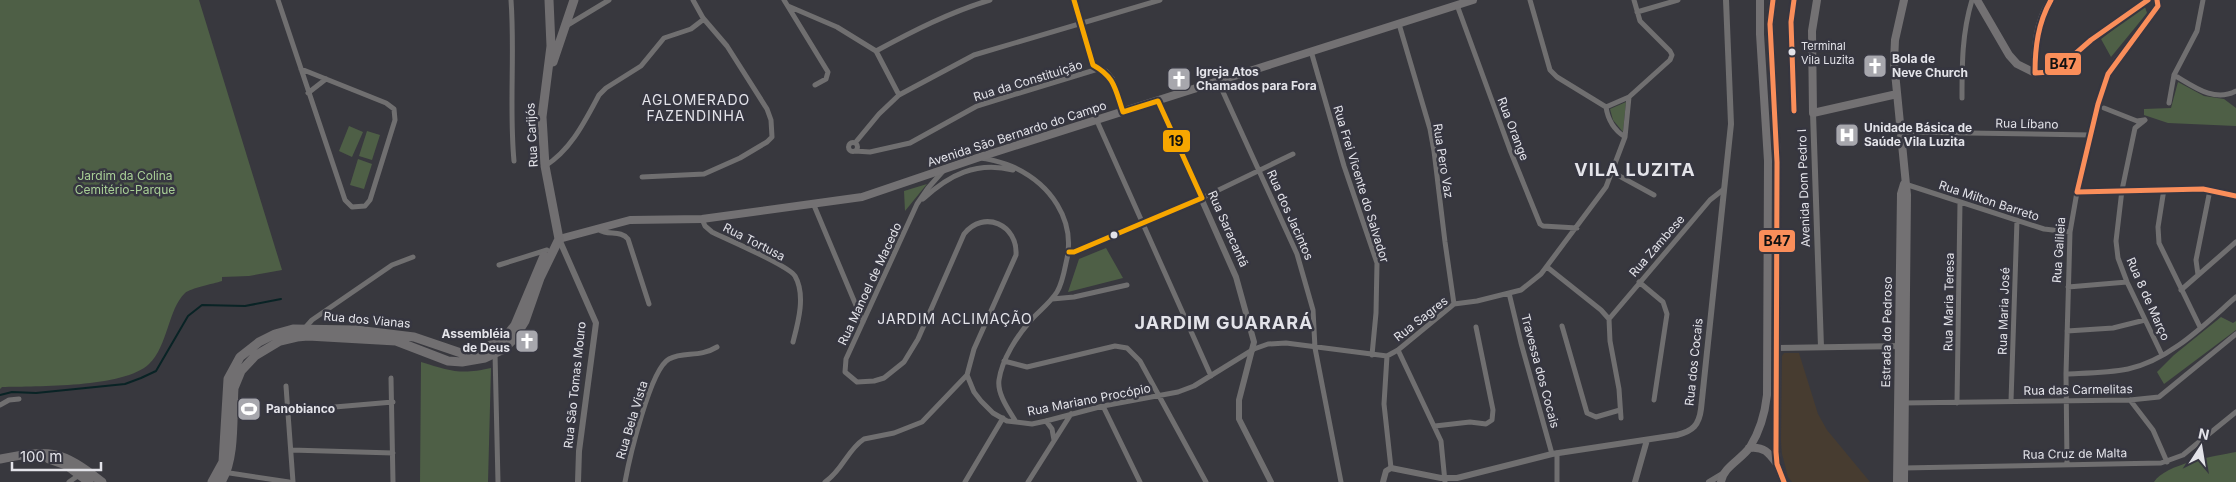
<svg xmlns="http://www.w3.org/2000/svg" width="2236" height="482" font-family="Inter,sans-serif">
<style>
.commercial{fill:#473c30}
.green{fill:#4e5f46}
.lines{fill:none;stroke-linecap:round;stroke-linejoin:round}
.stream{stroke:#092325;stroke-width:2}
.minor{stroke:#706f70;stroke-width:5}
.tertiary{stroke:#706f70;stroke-width:6}
.secondary{stroke:#737173;stroke-width:8}
.primary{stroke:#716f71;stroke-width:9}
.bus-1-casing{stroke:#363640;stroke-width:9}
.bus-2-casing{stroke:#363640;stroke-width:9}
.bus-1{stroke:#fa8e5a;stroke-width:5}
.bus-2{stroke:#f7a600;stroke-width:5}
.bus-dot{fill:#e3e3e9;stroke:#363640;stroke-width:2}
.labels{text-anchor:middle;stroke-width:5;stroke-linejoin:round;paint-order:stroke}
.bus-label{font-size:11px;fill:#e3e3e9;stroke:#363640;text-anchor:start}
.poi-label{font-size:12px;font-weight:bold;fill:#e3e3e9;stroke:#363640;text-anchor:start}
.street-label{font-size:12px;fill:#e3e3e9;stroke:#363640}
.park-label{font-size:12px;fill:#a8cf96;stroke:#363640}
.neighbourhood-label{font-size:14px;letter-spacing:1px;fill:#e3e3e9;stroke:#363640}
.district-label{font-size:18px;font-weight:bold;letter-spacing:1px;fill:#e3e3e9;stroke:#363640}
.line-badge{stroke:#363640;stroke-width:2}
.pale-badge-label{font-size:14px;text-anchor:middle;font-weight:bold;fill:#111}
</style>
<rect width="100%" height="100%" fill="#38383e"/>
<path class="commercial" d="M1784,353H1799L1818,414L1827,430L1870,482H1792L1788,477L1782,454L1781,441L1782,356Z"/>
<path class="green" d="M0,0H199L282,270L249,276L222,277V281C213,284 191,288 185,293C168,309 168,346 149,364C124,388 37,386 2,387L0,389Z
M2145,7L2147,13L2111,57L2101,39L2140,9Z
M2178,82L2204,96L2224,99L2236,108V126L2168,123L2144,115V109L2171,108Z
M1626,102L1623,132L1613,120L1610,109Z
M349,126L363,132L352,157L339,151Z
M367,131L380,135L372,160L359,156Z
M358,159L372,164L364,189L350,185Z
M927,184L905,211L904,191Z
M1106,248L1123,278L1068,292L1079,259Z
M2221,317L2233,323L2236,321V330L2164,384L2157,372L2174,355Z
M421,362C450,371 461,375 491,368L488,482H420Z
M2236,452V482H2154C2165,464 2215,456 2236,452Z"/>
<g class="lines">
<path class="stream" d="M0,395L12,392L36,393L125,384L141,378L156,371L188,316L202,305L245,306L281,299"/>
<path class="minor" d="M278,0L345,200L352,207L365,206L370,200L395,120L394,109L386,103L301,69
M511,0C515,54 509,108 514,161
M784,0L828,72L826,79L815,85
M1530,0L1550,70L1557,77L1606,107
M1457,5L1510,150L1540,224L1543,226L1577,228
M788,6L837,27L876,51L899,95
M1637,12L1678,0
M1399,24L1430,129L1434,151L1445,242L1454,304
M566,26L609,0
M876,51C913,31 950,12 990,0
M1311,51L1344,166L1377,263L1376,313L1372,355
M2174,75C2193,86 2214,103 2236,91
M1218,81L1297,254L1313,310L1315,348L1341,482
M308,93L326,79
M1962,98C1962,64 1962,33 1972,0
M2169,103L2174,75L2197,31L2203,0
M1606,107L1629,97L1670,60L1672,55L1670,51L1640,21L1634,0
M1606,107C1608,121 1614,130 1625,137
M2104,108L2137,121L2144,120
M2145,120L2135,128L2122,190L2116,241L2118,258L2127,282L2162,355
M1097,121L1211,376
M1902,132L2091,135
M848.5 147a4.5 4.5 0 1 1 9 0a4.5 4.5 0 1 1-9 0Z
M855,143L879,114L899,95L974,55L1160,0
M855,151L870,152L910,143L977,106L1098,69
M982,158C991,160 1002,162 1011,166C1050,183 1077,220 1066,263C1064,273 1062,284 1057,292C1050,303 1039,311 1031,320C1017,336 1002,359 999,380C997,394 1009,410 1016,422
M545,166C571,150 585,121 599,95L606,88L641,66L664,38L691,29L704,19
M944,170L928,188L917,204L846,359L845,372L857,382L874,381L884,378L904,362L918,339L964,234C984,209 1018,225 1016,255L974,349L967,375L974,392L981,401L993,413L1007,421L1032,424L1046,421L1103,406L1178,392L1194,386L1254,349L1268,344L1286,343L1387,356L1398,350L1454,304L1477,301L1521,290L1541,274L1606,187L1625,137L1629,97
M1612,172L1654,195
M642,177L704,174L740,158L767,142L772,137L771,120L767,109L727,46L703,18L693,0
M1905,184L2044,229L2070,232
M2164,189L2158,227L2159,243L2200,327
M923,199C949,175 976,161 1013,170
M813,203L863,322
M702,219L705,226L712,232C728,240 788,265 795,276C806,295 798,323 793,342
M597,228C606,237 620,229 628,239L649,304
M1069,252H1074L1202,198L1293,154
M499,265L547,250
M1547,267L1601,310L1609,319L1610,341L1619,389L1621,418
M2198,275L2196,260L2210,190
M1639,282L1663,302L1667,314L1654,400
M2068,287L2127,282
M2181,290L2236,242
M1509,293L1521,343L1552,454
M1052,299L1074,297L1127,285
M1609,319L1710,200L1724,189
M1562,326L1587,413L1596,417L1620,410
M304,329L312,320L392,265L413,257
M2067,331L2113,328L2145,320
M1398,350L1441,441L1445,482
M495,353L498,482
M1387,356L1384,404L1391,468
M1004,361L1027,367L1115,346L1127,348L1140,361L1206,482
M2066,374C2087,373 2108,373 2128,369C2170,360 2205,324 2236,297
M391,378L393,482
M286,386L293,482
M2130,400L2153,430L2167,462
M2011,401L2017,220
M1902,403L2130,400L2159,397L2236,334
M1957,403L1960,202
M0,405L9,400L19,399
M1103,406L1140,482
M288,411L393,402
M1046,421L1052,429L1054,440
M1435,426L1470,422L1486,424L1492,420L1493,410L1476,327
M291,450L393,453
M2067,464L2066,374L2070,232L2077,192
M1903,468L2161,463L2183,455L2236,412
M223,472L289,482
M69,482L79,475
M625,482C629,460 650,369 669,359C684,351 699,358 717,347
M825,482C843,470 847,450 864,439L894,433L922,422L967,375
M965,482L1003,418
M1028,482L1071,414
M1557,482V453"/>
<path class="tertiary" d="M1074,0L1093,65L1106,72L1112,79L1123,112
M2157,0L2158,6L2115,62L2108,74L2098,104L2077,192L2203,189L2236,196
M2035,73L2050,72L2059,68L2091,40L2148,0
M1158,101L1236,277L1254,342L1239,400V419L1271,482
M1813,113L1821,347
M559,239L596,323L579,451L578,482
M1776,348L1902,346
M1383,482L1386,471L1391,468L1441,478H1457L1552,454L1677,435C1693,431 1699,425 1701,409L1731,124L1726,0
M1635,482L1647,440
M1709,482L1724,473"/>
<path class="secondary" d="M1773,0L1770,24L1777,162L1776,452L1777,464L1784,482
M1817,0L1812,31L1813,113L1897,94
M1904,0L1895,40L1894,62L1907,195L1904,482
M1977,0L2009,55L2017,64L2035,73C2035,47 2037,22 2051,0
M559,239L630,220L702,219L862,197L980,157L1473,0
M1749,448C1764,446 1769,453 1777,464
M1721,482C1723,467 1742,459 1750,447C1760,431 1765,413 1767,395L1768,161L1760,34V0
M1897,482L1901,194L1904,184"/>
<path class="primary" d="M553,62L574,0
M0,459C51,449 60,450 102,482
M49,459L66,465L89,482
M212,482L223,462L228,379L240,357L259,342L275,334L293,329L356,330L414,337L461,353L477,351L504,339L515,325L544,256
M221,482C236,458 232,416 234,388L241,371L255,356L280,341L297,337L308,336L396,341L448,361L462,362L485,358L502,350L513,340L525,321L540,278L559,239L545,166L542,117L551,46L549,0"/>
<g class="bus-1-casing">
<path id="bus-1" d="M1773,0L1770,24L1777,162L1776,452L1777,464L1784,482
M1794,0L1791,22L1794,111
M2051,0C2038,23 2035,47 2035,73L2050,72L2059,68L2091,40L2148,0
M2157,0L2158,6L2108,74L2098,104L2077,192L2203,189L2236,196"/>
</g>
<g class="bus-2-casing">
<path id="bus-2" d="M1069,252H1074L1202,198L1158,101L1123,112C1115,89 1115,77 1093,65L1074,0"/>
</g>
<use href="#bus-1" class="bus-1"/>
<use href="#bus-2" class="bus-2"/>
</g>
<defs>
<g id="church-square" transform="scale(1.25)"><rect x="-9" y="-9" width="18" height="18" rx="4" fill="#a7a7ad" stroke="#363640"/><path d="M-1.2-6h2.4v3.5h3.3v2.4h-3.3V6h-2.4V-.1h-3.3v-2.4h3.3Z" fill="#fff"/></g>
<g id="hospital-square" transform="scale(1.25)"><rect x="-9" y="-9" width="18" height="18" rx="4" fill="#a7a7ad" stroke="#363640"/><path d="M-5-5h3v3.5h4V-5h3V5h-3V1.5h-4V5h-3Z" fill="#fff"/></g>
<g id="stadium-square" transform="scale(1.25)"><rect x="-9" y="-9" width="18" height="18" rx="4" fill="#a7a7ad" stroke="#363640"/><path d="M0-5a6.5 5 0 1 0 0 10a6.5 5 0 1 0 0-10ZM-3.5-1.8h7v3.6h-7Z" fill="#fff"/></g>
</defs>
<g fill-rule="evenodd">
<use href="#church-square" x="1875" y="66"/>
<use href="#church-square" x="1179" y="79"/>
<use href="#hospital-square" x="1847" y="135"/>
<use href="#church-square" x="527" y="341"/>
<use href="#stadium-square" x="249" y="409"/>
</g>
<g class="bus-dot">
<circle cx="1792" cy="52" r="4.5"/>
<circle cx="1114" cy="235" r="4.5"/>
</g>
<g class="labels">
<g class="bus-label">
<text x="1801" y="50">Terminal<tspan x="1801" dy="14">Vila Luzita</tspan></text>
</g>
<g class="poi-label">
<text x="1892" y="63">Bola de<tspan x="1892" dy="14">Neve Church</tspan></text>
<text x="1196" y="76">Igreja Atos<tspan x="1196" dy="14">Chamados para Fora</tspan></text>
<text x="1864" y="132">Unidade Básica de<tspan x="1864" dy="14">Saúde Vila Luzita</tspan></text>
<text x="510" y="338" text-anchor="end">Assembléia<tspan x="510" dy="14">de Deus</tspan></text>
<text x="266" y="413">Panobianco</text>
</g>
<g class="street-label">
<text transform="translate(1028 81) rotate(-17)" y="4">Rua da Constituição</text>
<text transform="translate(2027 124) rotate(1)" y="4">Rua Líbano</text>
<text transform="translate(1513 129) rotate(69)" y="4">Rua Orange</text>
<text transform="translate(1017 134) rotate(-18)" y="4">Avenida São Bernardo do Campo</text>
<text transform="translate(532 135) rotate(-93)" y="4">Rua Carijós</text>
<text transform="translate(1443 161) rotate(81)" y="4">Rua Pero Vaz</text>
<text transform="translate(1361 184) rotate(73)" y="4">Rua Frei Vicente do Salvador</text>
<text transform="translate(1804 188) rotate(-92)" y="4">Avenida Dom Pedro I</text>
<text transform="translate(1989 201) rotate(18)" y="4">Rua Milton Barreto</text>
<text transform="translate(1290 215) rotate(66)" y="4">Rua dos Jacintos</text>
<text transform="translate(1228 229) rotate(66)" y="4">Rua Saracantã</text>
<text transform="translate(754 242) rotate(27)" y="4">Rua Tortusa</text>
<text transform="translate(1657 246) rotate(-49)" y="4">Rua Zambese</text>
<text transform="translate(2059 250) rotate(-86)" y="4">Rua Galileia</text>
<text transform="translate(870 284) rotate(-65)" y="4">Rua Manoel de Macedo</text>
<text transform="translate(2148 299) rotate(66)" y="4">Rua 8 de Março</text>
<text transform="translate(1949 302) rotate(-89)" y="4">Rua Maria Teresa</text>
<text transform="translate(2004 311) rotate(-88)" y="4">Rua Maria José</text>
<text transform="translate(1421 319) rotate(-38)" y="4">Rua Sagres</text>
<text transform="translate(367 320) rotate(5)" y="4">Rua dos Vianas</text>
<text transform="translate(1887 332) rotate(-89)" y="4">Estrada do Pedroso</text>
<text transform="translate(1694 362) rotate(-84)" y="4">Rua dos Cocais</text>
<text transform="translate(1540 371) rotate(75)" y="4">Travessa dos Cocais</text>
<text transform="translate(575 385) rotate(-84)" y="4">Rua São Tomas Mouro</text>
<text transform="translate(2078 390) rotate(-1)" y="4">Rua das Carmelitas</text>
<text transform="translate(1089 400) rotate(-11)" y="4">Rua Mariano Procópio</text>
<text transform="translate(632 420) rotate(-73)" y="4">Rua Bela Vista</text>
<text transform="translate(2075 454) rotate(-1)" y="4">Rua Cruz de Malta</text>
</g>
<g class="park-label">
<text x="125" y="180">Jardim da Colina<tspan x="125" dy="14">Cemitério-Parque</tspan></text>
</g>
<g class="neighbourhood-label">
<text x="696" y="105">AGLOMERADO<tspan x="696" dy="16">FAZENDINHA</tspan></text>
<text x="955" y="324">JARDIM ACLIMAÇÃO</text>
</g>
<g class="district-label">
<text x="1635" y="176">VILA LUZITA</text>
<text x="1224" y="329">JARDIM GUARARÁ</text>
</g>
</g>
<g class="line-badge">
<rect x="2044" y="52" width="38" height="24" rx="5" fill="#fa8e5a"/>
<rect x="1162" y="129" width="29" height="24" rx="5" fill="#f7a600"/>
<rect x="1758" y="229" width="38" height="24" rx="5" fill="#fa8e5a"/>
</g>
<g class="pale-badge-label">
<text x="2063" y="69">B47</text>
<text x="1176" y="146">19</text>
<text x="1777" y="246">B47</text>
</g>
<g transform="translate(2201 447) rotate(12)" stroke="#363640" stroke-width="4" paint-order="stroke">
<path d="M0-4L9 19L0 12L-9 19Z" fill="#e3e3e9"/>
<text y="-8" font-size="14" font-weight="bold" text-anchor="middle" fill="#e3e3e9">N</text>
</g>
<path d="M12 462v8h89v-8" fill="none" stroke="#e3e3e9" stroke-width="2.5"/>
<text x="20" y="462" font-size="15" fill="#e3e3e9" stroke="#363640" stroke-width="4" paint-order="stroke">100 m</text>
</svg>
